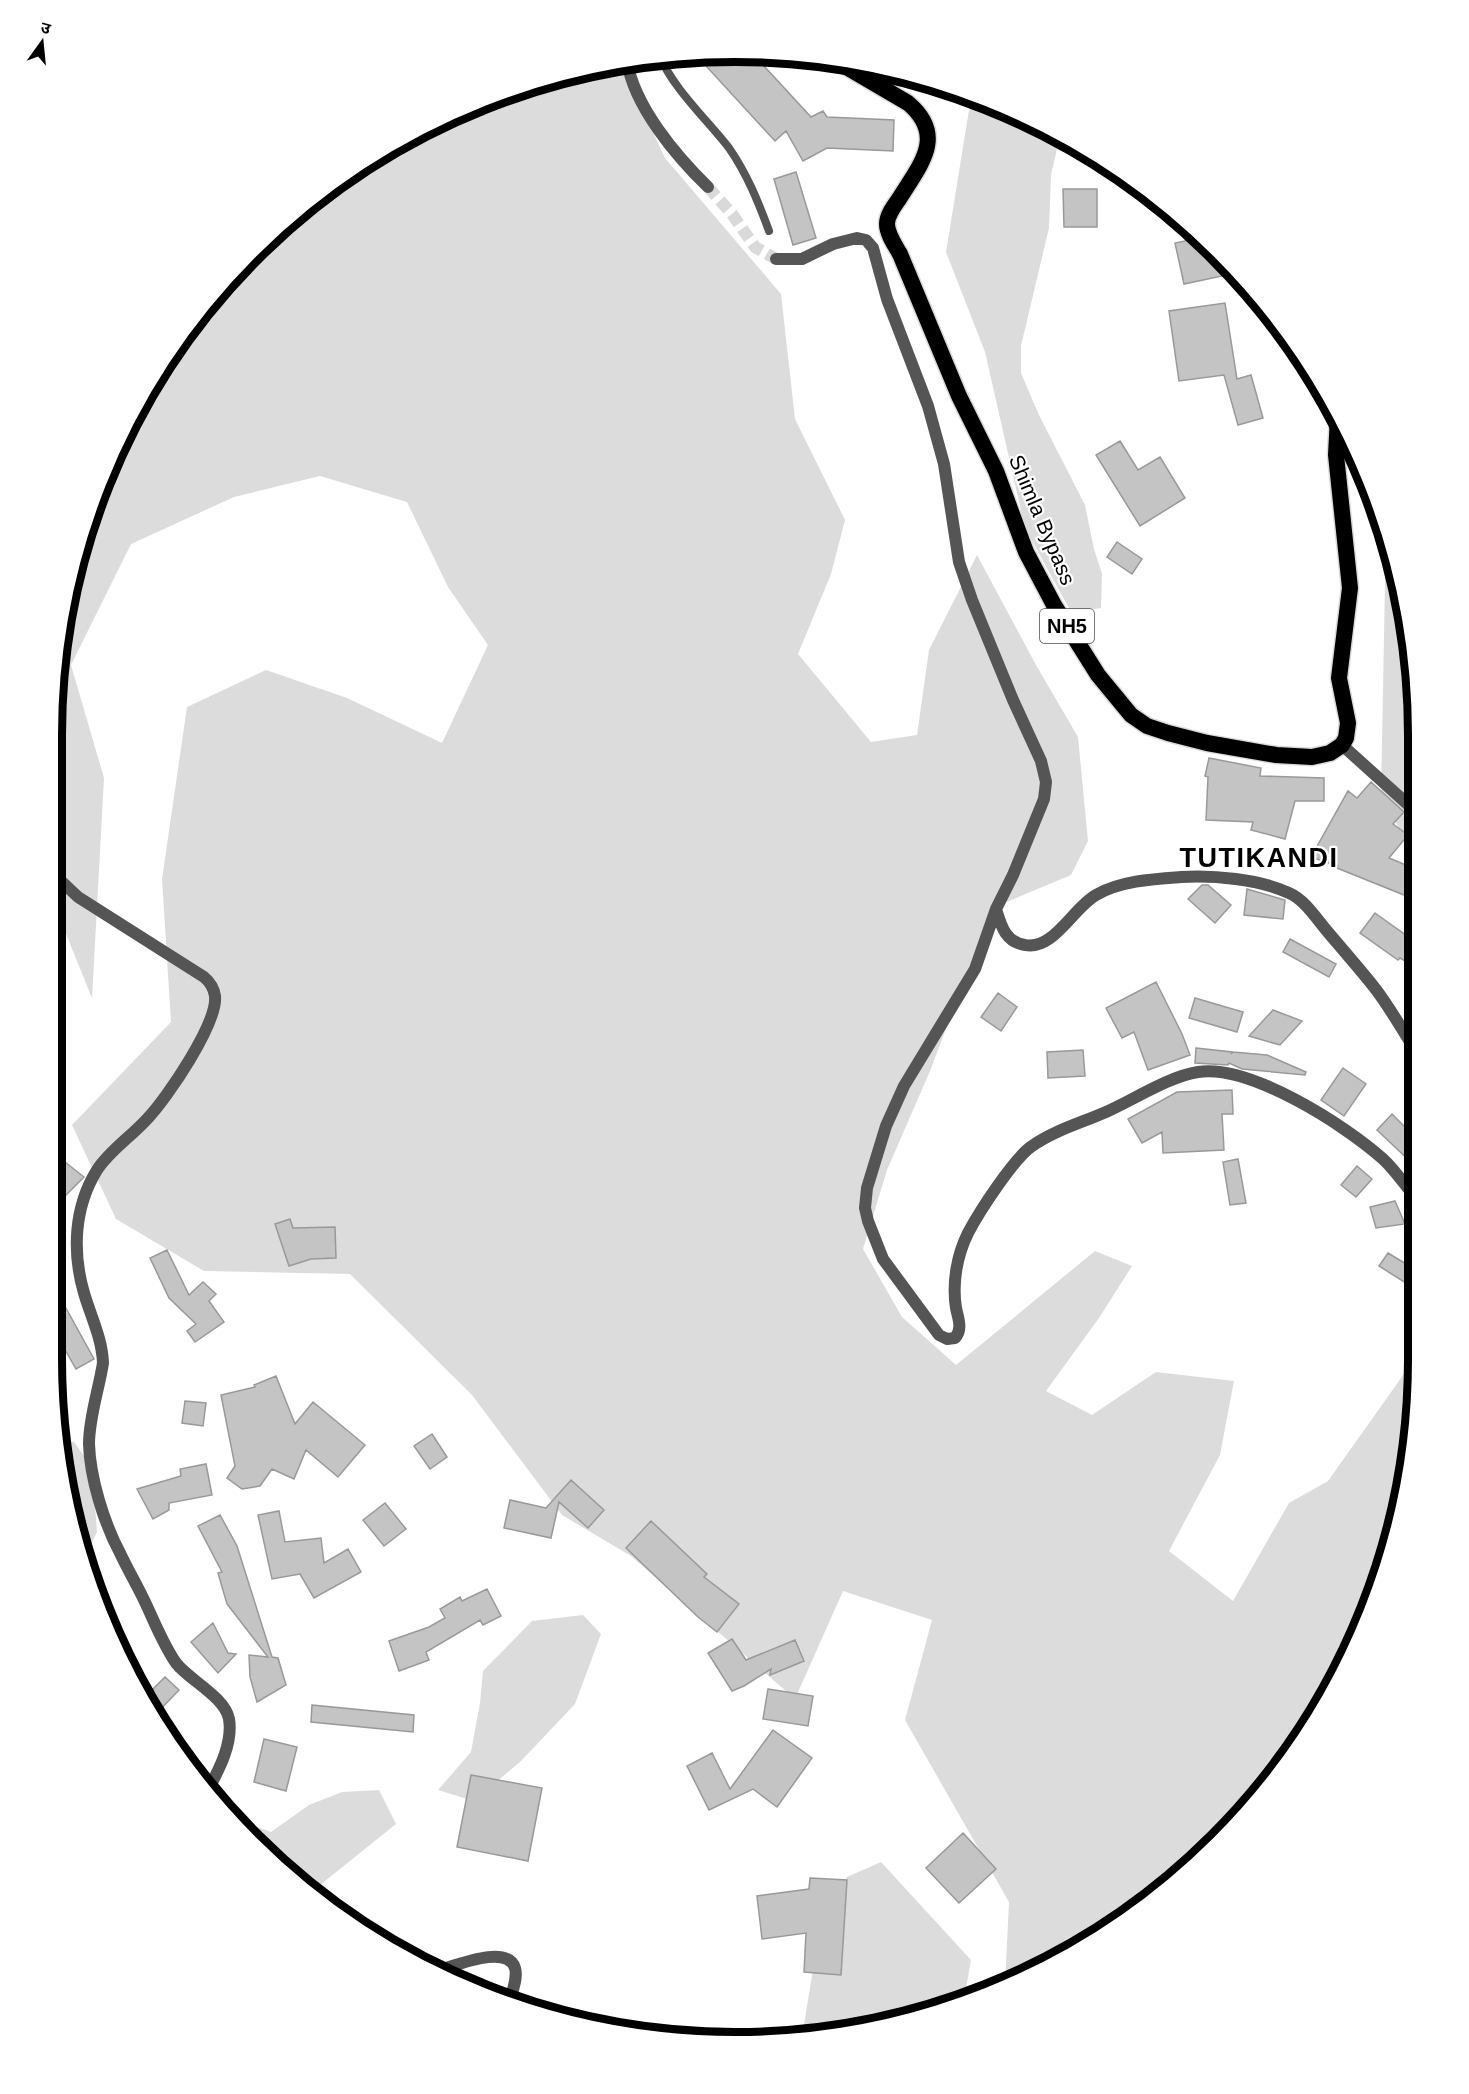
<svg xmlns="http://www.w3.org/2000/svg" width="1469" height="2094" font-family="Helvetica,'Noto Sans Devanagari',sans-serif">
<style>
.green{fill:#dcdcdc}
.building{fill:#c4c4c4;stroke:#999;stroke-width:1.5}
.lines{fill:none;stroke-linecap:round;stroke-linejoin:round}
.minor-tunnel{stroke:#d9d9d9;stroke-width:12;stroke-dasharray:12 6;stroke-linecap:butt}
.trunk-casing{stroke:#dbdbdb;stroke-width:19}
.service{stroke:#555;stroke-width:8}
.minor{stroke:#555;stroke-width:12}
.trunk{stroke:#000;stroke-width:16}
.labels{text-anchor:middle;stroke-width:4.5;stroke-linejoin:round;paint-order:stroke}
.shield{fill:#fff;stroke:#4c4c4c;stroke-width:1.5}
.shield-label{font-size:20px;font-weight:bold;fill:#000}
.street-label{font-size:21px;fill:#000;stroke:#fff}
.district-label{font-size:27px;font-weight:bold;letter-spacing:1.5px;fill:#000;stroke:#fff}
.rim{fill:none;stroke:#000;stroke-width:8}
</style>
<rect width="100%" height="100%" fill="#fff"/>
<path class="green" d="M621,63L665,158L781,294L795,419L845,520L831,574L798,654L871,742L917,735L929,650L977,555L1036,665L1078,737L1088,841L1071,875L1002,904L966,976L930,1071L887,1170L863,1249L902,1317L956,1365L1095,1251L1132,1266L1099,1318L1046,1391L1092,1415L1156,1372L1234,1381L1220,1455L1169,1551L1233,1601L1289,1503L1328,1481L1416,1357L1417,1404L1395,1536L1348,1661L1277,1775L1185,1873L1037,1973L1005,1985L1009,1902L905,1720L932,1620L843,1591L795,1699L631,1556L562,1515L472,1395L350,1274L204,1271L116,1219L72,1125L171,1022L162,879L187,707L266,670L347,698L442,743L488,645L448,587L407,502L320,476L234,497L131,544L71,665L104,778L92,998L51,897V734L64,601L103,473L142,393L192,318L284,221L392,143L514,87Z
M978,99L1036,121L1060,136L1051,175L1049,228L1021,346V373L1039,415L1085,505L1094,549L1102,574L1101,608L1071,612L1025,528L985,352L946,252L969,110Z
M1386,531L1412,645L1413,853L1381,796Z
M62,1441L74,1442L92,1467L97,1532L83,1561L74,1537Z
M583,1615L601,1634L575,1704L521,1761L474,1801L438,1790L471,1752L480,1703L483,1671L532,1621Z
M379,1790L396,1824L310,1893L284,1874L236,1819L271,1832L309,1805L342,1792Z
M881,1862L971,1960L964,2000C912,2019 857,2037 802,2037L815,1957L847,1877Z"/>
<path class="building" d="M752,53L811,117L823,111L827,117L894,120L893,151L827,148L803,161L786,131L775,141L696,55Z
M796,172L816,238L793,245L774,179Z
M1063,189H1097V227H1064Z
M1199,238L1217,255L1222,276L1184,284L1175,243Z
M1225,303L1237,379L1251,375L1263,418L1238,425L1224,375L1179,381L1169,311Z
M1120,441L1138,470L1160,457L1185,498L1140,526L1096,455Z
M1117,542L1142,559L1132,574L1107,557Z
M1209,758L1261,768L1260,776L1324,778V801H1295L1285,839L1251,830L1253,822L1206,820L1208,777L1205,776Z
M1371,782L1404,812L1393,824L1408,835L1389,858L1413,868L1414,899L1337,868L1338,866L1311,857L1348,791L1357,798Z
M1202,885H1208L1231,905L1215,923L1188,899Z
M1247,889L1285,900L1283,919L1244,915Z
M1375,913L1414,941V966L1400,958L1398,960L1360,933Z
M1290,939L1336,964L1329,977L1283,952Z
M1156,982L1182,1034L1190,1055L1148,1070L1134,1032L1122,1038L1106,1008Z
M998,993L1017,1007L1001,1031L981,1017Z
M1195,998L1243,1012L1237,1032L1189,1018Z
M1273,1010L1302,1021L1280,1045L1249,1036Z
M1196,1048L1232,1052L1231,1054L1233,1052L1267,1055L1306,1072L1305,1075L1242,1069L1229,1063L1228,1065L1195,1063Z
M1083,1050L1085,1076L1048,1078L1047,1052Z
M1343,1068L1366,1084L1344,1116L1321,1100Z
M1232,1090L1233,1114H1222L1224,1150L1163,1153L1162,1132L1142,1143L1128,1119L1177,1092Z
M1392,1114L1415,1137V1166L1377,1130Z
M51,1151L84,1177L51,1210Z
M1238,1159L1246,1203L1230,1205L1223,1162Z
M1357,1166L1372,1179L1356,1197L1341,1185Z
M1395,1201L1405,1224L1376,1228L1370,1207Z
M290,1219L293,1228L335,1227L336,1258L311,1259L289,1266L275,1224Z
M167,1250L189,1295L203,1282L216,1294L209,1301L224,1322L195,1342L187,1331L196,1324L169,1298L150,1258Z
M1388,1253L1416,1270V1275L1409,1285L1379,1266Z
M51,1281L94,1359L76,1369L51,1325Z
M276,1376L295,1424L313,1402L365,1445L338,1477L306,1450L294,1479L272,1469L260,1486L242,1489L227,1478L235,1466L221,1395L255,1387L254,1385Z
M185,1401L206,1403L203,1426L182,1423Z
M432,1434L447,1457L430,1469L414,1446Z
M206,1464L212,1495L169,1503V1510L153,1519L137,1489L181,1476L180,1469Z
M571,1480L604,1510L588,1528L559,1502L551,1538L504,1528L510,1500L546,1508Z
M385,1503L406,1529L384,1546L363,1520Z
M279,1511L285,1542L321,1538L324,1563L348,1549L361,1572L314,1598L300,1574L272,1579L258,1515Z
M220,1515L237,1546L272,1657L278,1658L286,1685L257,1702L250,1677L249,1655L268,1657L227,1604L218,1573L222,1572L198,1526Z
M651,1521L707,1574L704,1577L739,1604L717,1632L698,1617L626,1548Z
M487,1589L501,1616L483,1625L480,1620L426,1652L429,1660L399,1671L389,1641L429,1627L445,1618L440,1609L460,1597L462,1601Z
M213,1623L228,1653L236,1654L218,1673L191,1642Z
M732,1639L746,1660L795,1640L804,1661L770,1675L771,1669L744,1686L732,1691L708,1653Z
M165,1677L179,1690L154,1716L144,1698Z
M768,1689L813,1696L808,1726L763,1719Z
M312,1705L414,1715L413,1732L311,1722Z
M773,1730L812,1758L777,1807L753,1789L709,1810L687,1766L712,1753L730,1789Z
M264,1739L297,1747L286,1791L254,1782Z
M471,1775L542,1788L528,1861L457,1847Z
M963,1833L996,1869L959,1903L926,1868Z
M810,1878L847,1880L841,1975L804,1972L806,1933L762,1939L757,1896L809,1889Z"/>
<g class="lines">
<path class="minor-tunnel" d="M708,187L732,214L755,247L776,259"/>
<g class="trunk-casing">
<path id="trunk" d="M838,62L908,103C947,136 920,165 899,199C894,206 887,215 887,224C887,234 895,245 900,254L959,396L996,471L1026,552L1054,605L1098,675L1131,715L1147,726L1168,733L1207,743L1276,755L1312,757L1330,753L1342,745L1346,738L1348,723L1339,678L1350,588L1336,455L1338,417"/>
</g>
<path class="service" d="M660,56C671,86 709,122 729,148C747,174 758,201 769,231"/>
<path class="minor" d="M627,61C634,106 676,156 708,187
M776,259H802L833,244L857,238L866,240L873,248L887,299L928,406L944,464L959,562L972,600L1013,700L1041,761L1046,782L1044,799L1013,875L996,909L975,969L904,1086L886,1126L867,1188L865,1208L868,1221L883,1259L939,1335L947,1339L955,1338C963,1329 958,1318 956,1308C952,1283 957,1255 968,1233C979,1212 1014,1158 1032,1146C1055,1130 1081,1123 1106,1112C1133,1100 1170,1076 1198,1072C1250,1064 1345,1125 1383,1159C1395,1170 1404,1184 1415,1197
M1342,745L1413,809
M51,867L60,880L78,897L204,977C210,982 214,989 215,996C218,1023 167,1098 148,1118C132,1136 110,1150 97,1170C74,1207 72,1252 84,1293C91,1317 102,1338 103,1363C99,1389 89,1417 89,1444C90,1478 104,1523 120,1553C128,1570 137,1585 145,1602C155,1623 163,1644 176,1663C189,1680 225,1697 229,1719C233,1742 220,1768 209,1788
M996,909C1001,925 1005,942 1025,945C1053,951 1073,908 1096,895C1120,881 1153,879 1181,877C1213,875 1259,879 1289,893C1305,900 1316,918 1327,931C1343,950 1359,968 1374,987C1389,1006 1401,1028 1414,1048
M436,1971C453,1967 507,1943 515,1968C518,1978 512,1991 510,2001"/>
<use href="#trunk" class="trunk"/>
</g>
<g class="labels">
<rect class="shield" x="1040" y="609" width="54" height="34" rx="4.5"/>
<g class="shield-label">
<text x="1067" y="633">NH5</text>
</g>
<g class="street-label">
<text transform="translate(1042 520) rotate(67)" y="7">Shimla Bypass</text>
</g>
<g class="district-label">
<text x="1259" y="867">TUTIKANDI</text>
</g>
</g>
<path d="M0 0H1469V2094H0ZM735 62H735A673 673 0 0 1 1408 735V1359A673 673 0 0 1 735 2032H735A673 673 0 0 1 62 1359V735A673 673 0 0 1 735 62Z" fill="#fff" fill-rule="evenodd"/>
<path class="rim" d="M735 62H735A673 673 0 0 1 1408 735V1359A673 673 0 0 1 735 2032H735A673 673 0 0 1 62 1359V735A673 673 0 0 1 735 62Z"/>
<g transform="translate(42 42) rotate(15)" stroke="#ffffff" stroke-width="4.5" paint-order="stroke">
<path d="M0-4.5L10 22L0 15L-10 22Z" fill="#000000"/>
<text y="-9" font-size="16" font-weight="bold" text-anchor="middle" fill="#000000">उ</text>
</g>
</svg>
